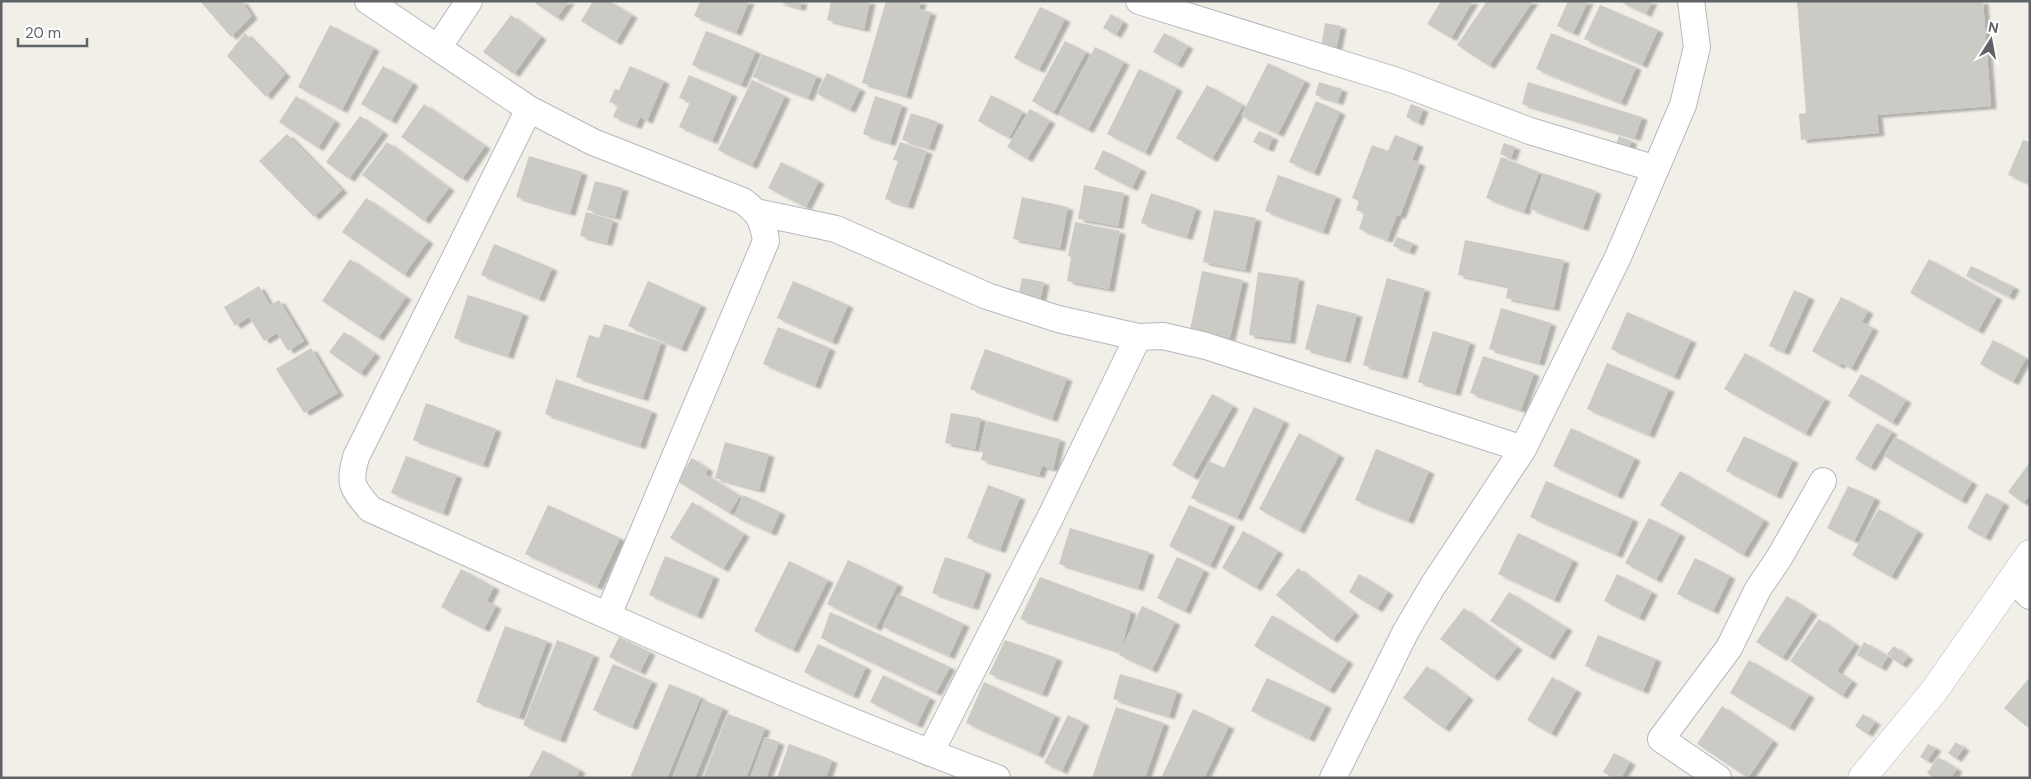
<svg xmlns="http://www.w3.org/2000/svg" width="2031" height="779" font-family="'DM Sans',sans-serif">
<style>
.building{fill:#cccac5;filter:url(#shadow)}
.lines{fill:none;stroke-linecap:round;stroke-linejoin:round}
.street-casing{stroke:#b5b8bc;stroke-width:28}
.secondary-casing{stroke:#b6babf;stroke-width:29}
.street{stroke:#fff;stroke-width:26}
.secondary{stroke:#fff;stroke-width:28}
</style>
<defs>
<filter id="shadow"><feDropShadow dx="5.5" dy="3" stdDeviation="1" flood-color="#0004"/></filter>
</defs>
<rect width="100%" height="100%" fill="#f1efe8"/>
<path class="building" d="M200,1H242L252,16L231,37Z
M536,1H569L557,18L535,3Z
M593,1H609L632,15L616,42L581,21Z
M700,1H749L736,33L694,16Z
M776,1H802L800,8Z
M831,1H870L864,29L827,20Z
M886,1H921L919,9L931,12L906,96L862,83Z
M1441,1H1473L1451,38L1427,24Z
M1487,1H1533L1489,66L1457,45Z
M1568,1H1588L1573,33L1557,26Z
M1619,1H1652L1646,14Z
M1797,1H1983L1991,106L1877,115L1879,133L1801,140L1799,114L1806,113Z
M1600,5L1658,30L1642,65L1584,39Z
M1040,7L1065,19L1039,70L1014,58Z
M1111,14L1123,22L1116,35L1103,28Z
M511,15L541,37L514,74L483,52Z
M1325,23L1341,26L1336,50L1321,47Z
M330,25L374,48L342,110L298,87Z
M706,31L756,51L741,85L692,65Z
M245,33L285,74L266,97L227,56Z
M1164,33L1188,46L1177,65L1153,52Z
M1551,33L1636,67L1621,103L1536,69Z
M1065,41L1086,52L1053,113L1032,101Z
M1095,47L1124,62L1088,130L1059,115Z
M762,54L817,76L808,98L753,77Z
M1268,63L1305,81L1278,134L1241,116Z
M383,66L413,83L391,121L361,104Z
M630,66L664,81L647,121L640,117L636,126L613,117L618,105L609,102L615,89L619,90Z
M1139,69L1177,88L1145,153L1107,134Z
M827,73L860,89L850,110L817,94Z
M689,75L732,94L712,141L679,127L690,102L679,98Z
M752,80L785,96L752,166L718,150Z
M1319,82L1342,89L1338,102L1315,95Z
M1528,82L1642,117L1635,138L1522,104Z
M1207,85L1243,105L1212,159L1176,138Z
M991,95L1023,112L1009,138L978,121Z
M296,96L335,121L318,148L279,122Z
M875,96L902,105L890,143L863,134Z
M1316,101L1340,112L1314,173L1289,162Z
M424,104L485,146L462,179L401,137Z
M1411,104L1423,109L1418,123L1406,117Z
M1030,109L1050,121L1027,159L1007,147Z
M911,113L938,122L929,148L902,140Z
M360,116L383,132L349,179L326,162Z
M1259,131L1273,137L1268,149L1253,142Z
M287,134L342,190L314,217L259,161Z
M1395,135L1418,144L1412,160L1420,163L1400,216L1397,215L1387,240L1359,229L1364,213L1356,210L1359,201L1352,198L1372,145L1388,151Z
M1619,136L1632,141L1628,149L1616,144Z
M2023,140L2030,142V184L2008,175Z
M387,142L449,188L424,221L362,175Z
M900,142L927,151L908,206L885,199L898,161L893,160Z
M1504,143L1515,147L1511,158L1500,154Z
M1103,150L1141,169L1132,188L1094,169Z
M529,156L582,172L570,213L516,197Z
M1501,157L1539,172L1524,212L1486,198Z
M781,162L819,181L806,207L768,188Z
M1543,173L1596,191L1583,228L1530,209Z
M1278,175L1336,196L1323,232L1265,211Z
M595,181L623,188L615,217L587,210Z
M1084,185L1124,193L1118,226L1078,219Z
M1151,193L1196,208L1187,237L1141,223Z
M1022,197L1068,207L1060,248L1013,239Z
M366,198L428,241L404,275L342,232Z
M1214,210L1256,218L1245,270L1203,262Z
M586,212L613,220L607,243L580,236Z
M1075,222L1120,231L1109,289L1067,281L1071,257L1068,256Z
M1397,237L1413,243L1409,252L1393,246Z
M1465,240L1564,260L1554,308L1506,298L1508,286L1458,275Z
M494,244L552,268L539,299L481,275Z
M350,259L406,297L378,338L322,301Z
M1929,259L1997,297L1978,331L1910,293Z
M1971,266L2014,287L2009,297L1966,276Z
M1202,271L1243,280L1230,338L1190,330Z
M1258,272L1299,278L1290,341L1249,335Z
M1022,278L1044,282L1040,301L1018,297Z
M1387,278L1425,289L1402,376L1363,365Z
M648,281L701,305L681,349L628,326Z
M793,281L848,305L832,342L777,318Z
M259,286L270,305L279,300L304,341L288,351L277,333L264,341L249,317L235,326L224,307Z
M1794,290L1809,297L1784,352L1769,346Z
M468,295L523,313L508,356L454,338Z
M1841,297L1868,311L1862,322L1873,328L1851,369L1841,363L1839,366L1812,351Z
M1317,304L1357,314L1345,360L1305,349Z
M1501,308L1551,323L1539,363L1489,349Z
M1627,312L1691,340L1674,377L1611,349Z
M604,324L661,342L643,398L576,377L589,335L599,338Z
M778,327L830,348L815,386L763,364Z
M1433,331L1470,342L1455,393L1418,382Z
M344,332L375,354L360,374L329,352Z
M1993,340L2026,358L2013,382L1980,364Z
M311,348L338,393L304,413L276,369Z
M985,349L1067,378L1052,419L970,389Z
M1745,353L1825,399L1805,434L1724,389Z
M1483,356L1534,373L1521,410L1470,393Z
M1607,363L1669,389L1649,435L1587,409Z
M1861,374L1906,400L1892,423L1848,396Z
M556,379L652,411L640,446L545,414Z
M1212,394L1233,406L1193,477L1172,465Z
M426,403L496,429L483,465L413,440Z
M1254,407L1284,421L1237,518L1191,498L1209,461L1224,468Z
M951,413L981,418L975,449L945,443Z
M987,421L1060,439L1053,469L1042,466L1039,475L981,460L983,452L979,451Z
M1877,423L1892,432L1870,468L1855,459Z
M1571,428L1635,458L1617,496L1553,466Z
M1299,433L1339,455L1299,531L1259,509Z
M1744,436L1793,460L1776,496L1726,471Z
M1895,437L1972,482L1961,501L1884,456Z
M725,442L769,454L759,490L715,478Z
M1376,449L1429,471L1408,521L1355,500Z
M406,456L457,475L443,513L391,493Z
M692,458L708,469L705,474L740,496L729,513L677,481Z
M2030,462V495L2023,503L2008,492Z
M1680,471L1764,520L1743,555L1660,505Z
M1546,481L1633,519L1617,555L1530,517Z
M988,485L1020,497L1000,550L967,538Z
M1848,486L1875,498L1854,541L1827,528Z
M1986,493L2004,503L1985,538L1967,528Z
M743,495L780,512L771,533L734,516Z
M692,502L744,534L723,569L670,538Z
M548,505L620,538L597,587L525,554Z
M1189,505L1230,524L1210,566L1169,546Z
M1879,509L1918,531L1891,577L1852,555Z
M1649,518L1680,534L1656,580L1625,563Z
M1070,528L1149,552L1138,588L1059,564Z
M1243,531L1278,551L1256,588L1222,568Z
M1518,533L1573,560L1554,600L1498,574Z
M665,556L714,576L697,616L649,595Z
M945,557L986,571L973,607L932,593Z
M1177,557L1204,570L1185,611L1157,598Z
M1695,558L1730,576L1713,611L1677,594Z
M848,560L898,584L876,628L827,604Z
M789,561L828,580L793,650L754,631Z
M1298,568L1354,613L1332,640L1276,595Z
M461,569L494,587L487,601L496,606L484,629L441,607Z
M1359,574L1388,592L1377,609L1349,592Z
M1617,574L1652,592L1639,618L1604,601Z
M1040,577L1131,611L1121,650L1142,606L1175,622L1152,670L1119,655L1120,652L1020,619Z
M1509,592L1567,628L1549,657L1490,621Z
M898,594L964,624L949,656L883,627Z
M1787,596L1812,612L1782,658L1756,642Z
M1464,608L1517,647L1493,678L1440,639Z
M830,612L950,667L936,693L821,638Z
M1272,615L1348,661L1329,691L1254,646Z
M1819,619L1855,644L1837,671L1852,681L1842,696L1790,661Z
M505,626L547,641L519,717L476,702Z
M1598,635L1656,659L1643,691L1585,666Z
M619,637L650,652L640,672L609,657Z
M557,640L594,655L560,740L523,725Z
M1005,640L1057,658L1042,694L989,674Z
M1864,642L1888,656L1881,668L1857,655Z
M818,644L866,667L853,696L804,672Z
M1894,646L1908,657L1901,665L1887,654Z
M1749,660L1809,695L1789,728L1730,693Z
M613,664L652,681L632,727L593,710Z
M1427,666L1468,697L1444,729L1403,698Z
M1120,674L1177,691L1169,716L1113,699Z
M883,675L930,698L917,725L870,702Z
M1552,677L1576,690L1551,734L1527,720Z
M2030,677V721L2026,726L2004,708Z
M1267,678L1326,705L1309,739L1251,711Z
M984,682L1055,715L1038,755L966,723Z
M669,684L701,697L667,778H630Z
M703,700L723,708L695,778H672Z
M1722,706L1773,741L1748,778L1697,744Z
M1116,707L1164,723L1145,778H1092Z
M1193,709L1229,726L1204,778H1161Z
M728,714L765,728L746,778H703Z
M1863,714L1875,722L1867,734L1855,726Z
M1068,715L1084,723L1062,771L1044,763Z
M765,737L779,742L766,778H750Z
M1956,742L1964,748L1956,759L1948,753Z
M789,744L832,760L826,778H777Z
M1928,744L1936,748L1927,761L1920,757Z
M543,750L580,770L576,778H528Z
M1614,753L1630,762L1621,778H1613L1603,772Z
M1938,757L1957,769L1951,778H1933L1927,773Z"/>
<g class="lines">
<g class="street-casing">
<path id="street" d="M368,1L438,48
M469,1L438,48L529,109L593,142L743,201C760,214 763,221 766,241L608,615
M1139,1L1397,81L1530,131L1656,169
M529,109L356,457C348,485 353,488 370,509C578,602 784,699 997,778
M756,212L836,229L987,296L1058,319L1138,337L1163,336L1206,346L1523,449
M2013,579L2030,596
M930,753L1050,518L1138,337
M1333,778L1406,631L1432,587L1523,449L1618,257L1683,105L1697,47L1691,1
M1718,778L1661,739L1729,648L1758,589L1779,558L1823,481"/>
</g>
<g class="secondary-casing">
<path id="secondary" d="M1862,778L1934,691L2030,554"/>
</g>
<use href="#street" class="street"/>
<use href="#secondary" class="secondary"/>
</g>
<rect width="2031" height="779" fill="none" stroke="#5f6368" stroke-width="5"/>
<g transform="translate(1991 40) rotate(11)" stroke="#ffffff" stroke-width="4" paint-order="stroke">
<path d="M0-4L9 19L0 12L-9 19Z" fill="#5f6368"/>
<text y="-8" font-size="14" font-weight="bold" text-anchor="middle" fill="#5f6368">N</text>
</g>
<path d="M18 38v8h69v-8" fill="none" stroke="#5f6368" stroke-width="2.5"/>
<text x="25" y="38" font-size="15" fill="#5f6368" stroke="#ffffff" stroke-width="4" paint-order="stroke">20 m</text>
</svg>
